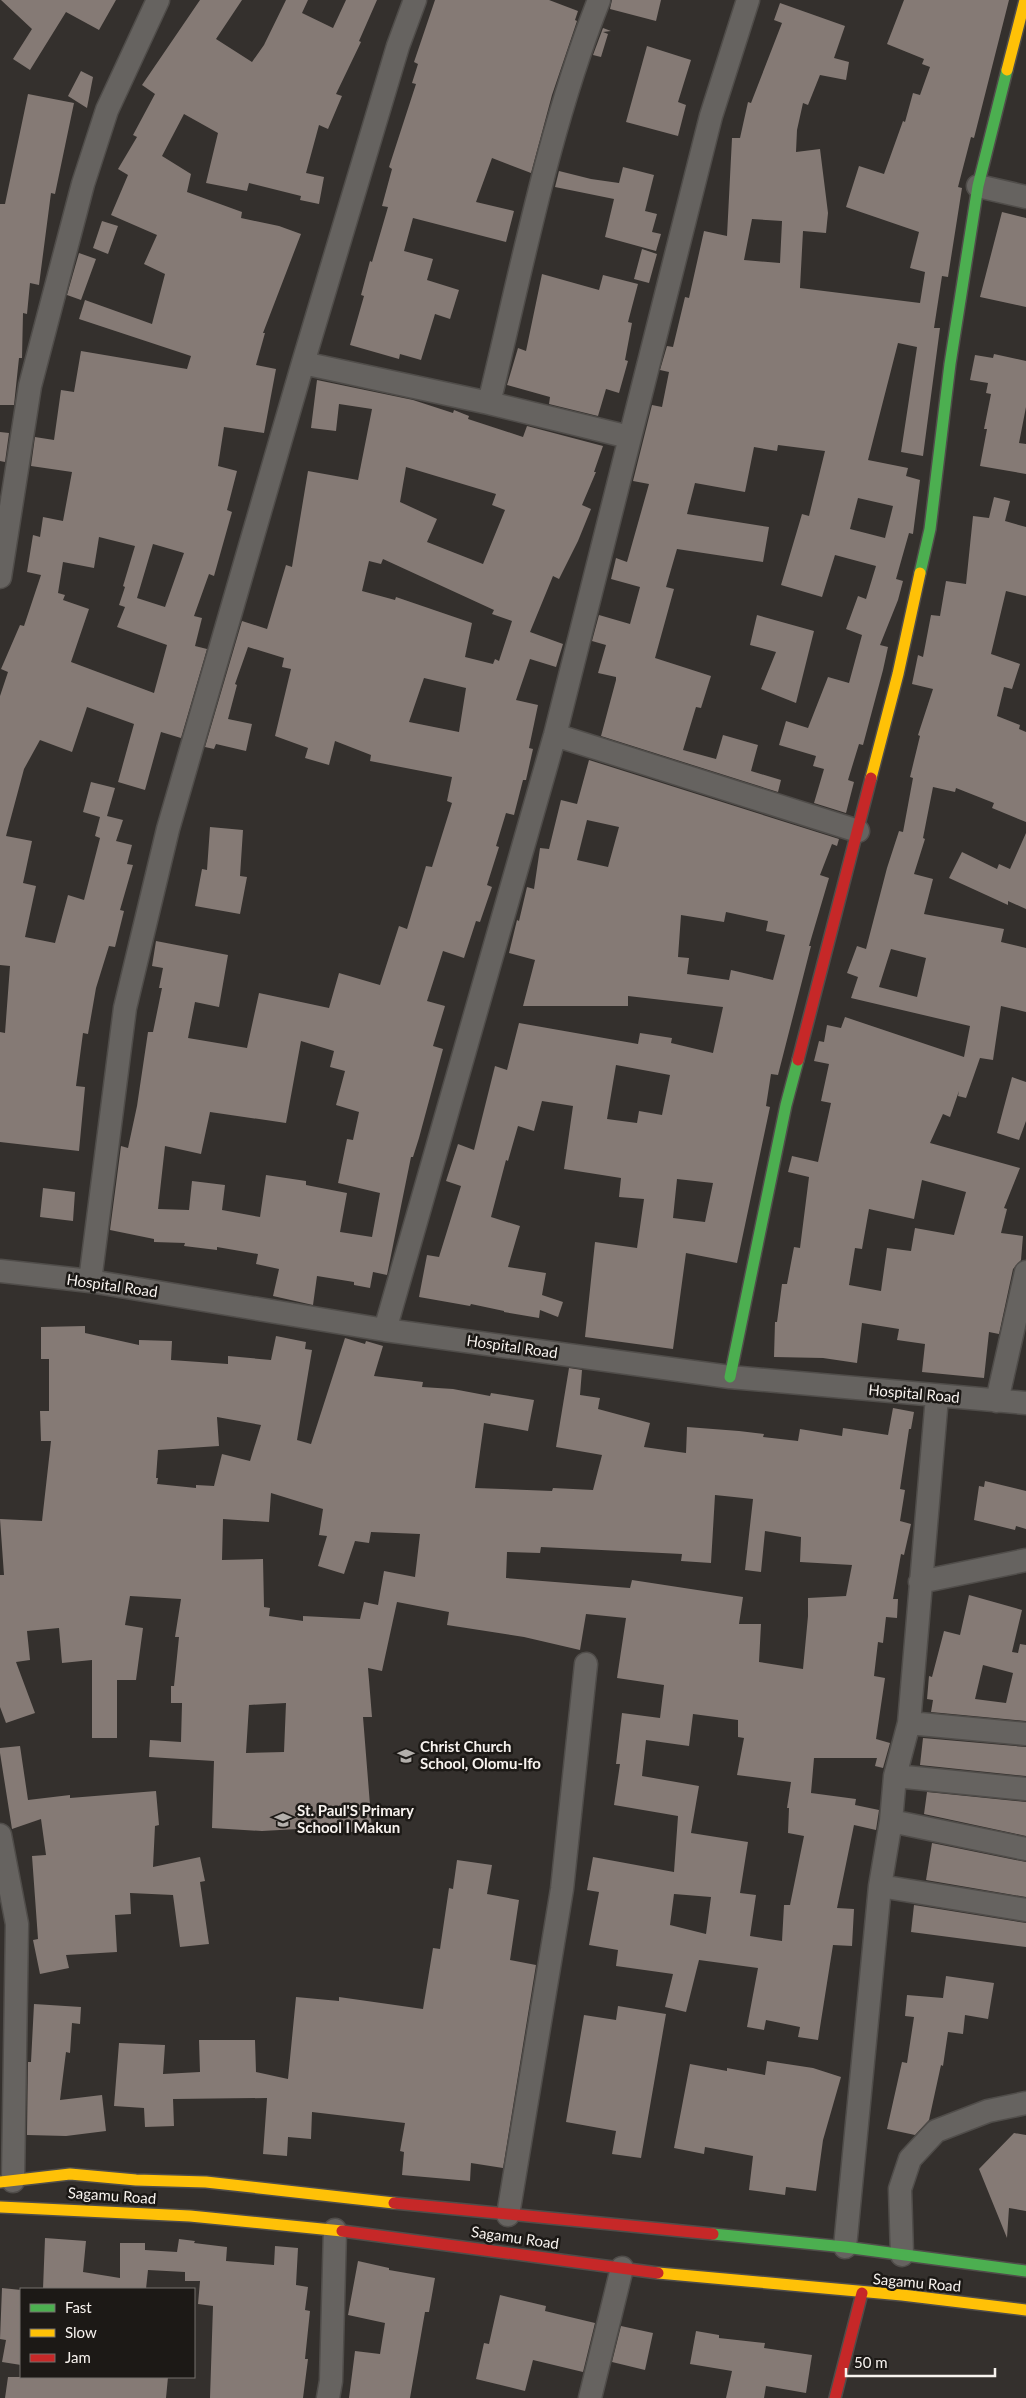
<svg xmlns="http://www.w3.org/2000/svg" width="1026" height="2398" font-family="Lato,sans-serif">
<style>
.building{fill:#857a75;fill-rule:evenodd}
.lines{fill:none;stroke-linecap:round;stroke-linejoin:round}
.street-casing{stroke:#504d4a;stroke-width:25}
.fast-casing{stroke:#504d4a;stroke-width:14}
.slow-casing{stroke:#504d4a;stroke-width:14}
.jam-casing{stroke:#504d4a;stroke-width:14}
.street{stroke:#666360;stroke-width:22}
.fast{stroke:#4caf50;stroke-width:11}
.slow{stroke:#ffc107;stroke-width:11}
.jam{stroke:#c62828;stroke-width:11}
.labels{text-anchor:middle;stroke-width:5;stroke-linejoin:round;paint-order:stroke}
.street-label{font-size:15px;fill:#f8f3ef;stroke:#1c1916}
.poi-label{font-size:15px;font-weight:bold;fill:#f8f3ef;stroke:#1c1916;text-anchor:start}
</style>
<rect width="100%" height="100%" fill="#34302d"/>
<path class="building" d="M1,0H116L99,30L66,12L30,70L13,59L32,29Z
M200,0H242L216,39L252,62L264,45L286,0H308L302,13L333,28L346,0H377L359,41L361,42L336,94L342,96L328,129L319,125L306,173L324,177L319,204L300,200L301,196L249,183L247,191L206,183L218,133L184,114L162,156L191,174L187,192L242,212L241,218L279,226L301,234L263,333H265L256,365L276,369L264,433L224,427L218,466L237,471L227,510L232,512L214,576L209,574L194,616L202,618L195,646L207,649L181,738L161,732L145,790L118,782L134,724L87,707L72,752L40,740L24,769L6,836L32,841L23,883L36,886L25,937L55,943L68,895L84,900L100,838L95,836L100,817L83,812L91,782L115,788L107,816L123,820L116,841L132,845L127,864L133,865L120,910L124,911L115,947L109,946L96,988L88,1034L83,1033L76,1086L85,1087L79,1151L0,1142V1032L5,1033L10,966L0,965V696L8,672L1,669L20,625L24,626L41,575L27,572L33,535L40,537L43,517L63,521L72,472L31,466L35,437L54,440L61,390L74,392L81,351L187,369L191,356L79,319L85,300L152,324L165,274L144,264L157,235L111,215L128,175L118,169L137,137L133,135L155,94L142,85ZM99,537L135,546L123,586L125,587L119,605L125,607L117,627L167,645L154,693L71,662L89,609L63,600L65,595L58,593L63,562L94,568ZM153,544L184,553L165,607L137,598Z
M435,0H549L578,11L575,20L577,21L552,95L531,173L492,158L476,202L514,211L506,242L413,218L404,251L433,259L427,280L459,290L450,319L435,314L421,360L400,354L399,359L350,345L364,296L361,295L370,261L372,262L388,207L382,206L392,169L389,167L416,84L412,83L418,64L414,62Z
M612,0H661L656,21L610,9Z
M904,0H1009L974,138L971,137L958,187L962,188L948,277L942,276L934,328H940L923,456L901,452L917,347L898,343L868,460L908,468L906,476L920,480L913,534L909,533L896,579L903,581L898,600L880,645L888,647L883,670L863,745L859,744L848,780L854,782L846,813L814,803L824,769L813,766L816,756L779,745L786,721L808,728L828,677L849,683L862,635L846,629L858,596L866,599L876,566L835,555L822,597L781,585L802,514L809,516L825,451L778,445L777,451L754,447L745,492L695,483L687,514L769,527L763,562L677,549L666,587L674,589L655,658L711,676L701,708L696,707L683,750L716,759L723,735L758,745L751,771L781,780L778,792L601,736L616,680V677L598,673L606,645L592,641L599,615L630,624L640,587L611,579L616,558L627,562L649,484L633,481L652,405L662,407L669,372L660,370L667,346L673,347L685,297L689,298L704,231L727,236L732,138H740L748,102L751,103L782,23L774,20L780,3L845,26L834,58L849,62L846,80L820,75L808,105L803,103L797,130L796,152L820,149L828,213L826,233L803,231L800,288L920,303L925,272L910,268L919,232L846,207L859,166L884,174L903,121L905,122L913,93L920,95L930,67L922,64L924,59L887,44ZM752,219L782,221L780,263L744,260ZM858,498L893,506L885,538L850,529Z
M603,28L611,31L603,32L608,34L601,57L593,55Z
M647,46L691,60L678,102L686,105L678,136L626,122Z
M81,71L93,77L87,108L68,96Z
M28,94L74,103L55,194L51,193L39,285L30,283L27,314L23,313L22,358H19L14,405H0V204H5Z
M623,167L654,175L645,211L657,214L652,232L661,234L656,251L605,237L614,199L555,187L559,171L591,179L619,183Z
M1002,212L1026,218V307L980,297Z
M102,221L118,226L108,254L93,248Z
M642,249L657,254L649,283L634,279Z
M79,253L96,259L81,300L67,295Z
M542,274L599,290L603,275L638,284L628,322L632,323L625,360L628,361L619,393L606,389L598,416L549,404L550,397L507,385L518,348L526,351Z
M994,354L1026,361V407L1019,443L1026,444V474L980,466L987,429H984L991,394L986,393L988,383L970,380L975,355L993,358Z
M317,380L413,400L453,413L454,410L469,416L468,419L523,437L527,426L603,446L594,472H596L582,505L591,509L578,541L559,579L553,576L530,632L563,644L556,667L530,659L516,700L538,705L529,748L533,749L526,780H523L514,815L506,813L496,846L499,847L487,885L492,887L480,922L476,921L464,958L443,951L427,1001L445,1006L433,1046L443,1049L419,1138L413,1157H411L387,1275L373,1272L370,1288L354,1285V1282L317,1276L313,1305L273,1296L279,1269L256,1264L258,1254L217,1247V1250L184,1246L185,1243L154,1242V1239L110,1230L121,1146L128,1148L137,1106L148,1032H153L162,988H159L163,968L152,966L156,941L228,955L219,1007L195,1002L188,1038L247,1048L259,993L329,1008L339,973L380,985L399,926L407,929L426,866L432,867L452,803L447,801L452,777L370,761L371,755L335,741L329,765L305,758L308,748L275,736L291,669L282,667L284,658L248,647L235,684L237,685L228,719L252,724L246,751L216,744L214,749L205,747L242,621L267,629L286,565L292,567L308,471L358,480L372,409L339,404L336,431L311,428ZM406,467L496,494L492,505L505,510L483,564L427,542L437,519L400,502ZM383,559L494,610L492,614L512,621L499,661L495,659L493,664L465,657L472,623L396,597L395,600L362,591L369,561L381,564ZM424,678L466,688L459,732L409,722ZM301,1041L334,1051L330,1067L345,1071L336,1105L359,1112L353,1140L347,1139L338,1183L380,1193L372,1237L340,1232L347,1193L306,1185V1181L266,1175L260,1217L222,1210L225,1185L192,1181L189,1210L158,1209L165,1146L201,1154L210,1112L286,1123Z
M0,432L9,433L5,462L0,461Z
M994,497L1010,501L1005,521L1026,527V596L1006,591L991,654L1020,664L1012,689L1004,687L997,716L1020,725L1019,729L1026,732V822L992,808L994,803L956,788L955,792L933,787L923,838L925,839L914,874L933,879L924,914L1004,929L1001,942L1026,948V1012L1001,1006L993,1060L980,1058L966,1098L958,1096L959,1091L950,1117L943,1114L930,1143L1020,1168L1004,1208L1007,1209L1001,1233L1023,1236L1021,1260L1013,1269L999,1334L989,1332L984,1378L922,1372L925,1344L897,1340L899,1329L862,1323L857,1363L823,1358L774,1357L775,1322H777L782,1284H787L794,1247L800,1248L809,1177L788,1172L792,1156L818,1162L831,1103L821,1101L829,1064L814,1061L819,1041L824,1042L827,1025L841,1028L845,1017L964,1057L970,1026L851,998L858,977L847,973L857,946L866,949L887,868L899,831L903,832L913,778L910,777L920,736L918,735L933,689L912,684L918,655L923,657L931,615L940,616L946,581L966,584L973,516L989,518ZM891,949L926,958L917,997L879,987ZM922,1180L966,1192L954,1235L915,1228L911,1251L887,1248L881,1291L849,1285L855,1248L862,1249L869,1209L914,1219Z
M757,615L814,631L796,703L761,689L776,652L750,645Z
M589,760L839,839L837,846L832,844L820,875L829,878L809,946H811L778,1075L771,1074L766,1106L770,1107L737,1263L686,1253L673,1349L585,1337L595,1242L637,1248L644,1199L619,1197L621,1178L564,1169L573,1106L542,1101L534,1131L518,1126L508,1161L506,1160L491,1217L520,1226L508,1267L546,1273L542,1295L563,1302L558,1317L540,1310L539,1318L504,1312V1311L471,1304L470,1306L419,1297L427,1255L439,1257L461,1186L446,1181L458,1144L474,1150L495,1066L507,1070L519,1023L638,1044L640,1033L672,1038L671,1043L713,1053L723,1007L628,996V1006H523L535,960L509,953L517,920L519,921L527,887L534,889L540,848L549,849L561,800L577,804ZM587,820L619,827L608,867L577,860ZM726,912L768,921L766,931L785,935L773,980L731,970L729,980L687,974L689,958L678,957L681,915L724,922ZM616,1065L670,1075L662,1115L639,1111L637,1123L607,1119ZM677,1179L713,1183L705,1222L673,1218Z
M210,827L243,830L240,876L247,877L240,914L195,906L202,869L207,870Z
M1026,833V909L1008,901V905L949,878L962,852L997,869L999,864L1010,869Z
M1012,1077L1026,1082V1121L1019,1140L997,1133Z
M43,1188L75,1192L73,1221L40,1217Z
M85,1326V1333L139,1345V1340L172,1341L171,1360L228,1364V1356L271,1360L276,1336L306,1342L305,1349L312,1350L297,1440L311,1444L345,1338L365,1344L366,1341L383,1346L374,1376L423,1382L422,1387L453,1389L490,1396L491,1393L534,1400L528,1431L484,1423L475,1488L552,1491L553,1488L593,1490L602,1455L556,1447L569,1368L582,1370L580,1395L600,1398L598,1409L650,1423L644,1447L686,1453L687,1427L739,1431L764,1434L763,1437L798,1441L800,1429L842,1436L843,1428L888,1435L893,1408L914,1412L911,1429H909L900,1489L905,1490L900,1521L911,1524L904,1555L901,1554L893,1599H898L897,1618L886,1617L883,1643L878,1642L874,1676L885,1678L876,1739L890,1743L883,1768L875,1766L877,1758H814L811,1793L856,1799L855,1805L879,1810L876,1830L854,1825L837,1908L854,1909L852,1946L833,1945L818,2040L798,2037L800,2027L766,2020L764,2030L747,2027L758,1968L699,1960L686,2012L665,2007L673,1974L616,1966L618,1950L589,1945L599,1892L587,1890L593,1857L674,1872L678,1816L614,1805L620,1764H616L622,1713L660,1718L664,1685L617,1678L626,1618L586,1614L580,1650L524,1637L447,1625L449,1612L397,1602L382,1671L368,1668L372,1717H363L372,1830L351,1832V1826L262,1831L212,1828L214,1761L149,1757L150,1740L181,1742L182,1703H171V1686H174L179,1637H175L181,1599L130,1596L125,1625L143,1628L136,1680H117V1738H92V1660L62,1663L59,1628L27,1631L30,1660L16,1662L35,1713L6,1723L0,1707V1575H4L0,1519L42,1521L51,1441H41L40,1411H49V1359H41V1327ZM217,1417L261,1425L250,1461L222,1454L214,1486L196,1485V1488L157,1484L158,1478H156L158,1450L219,1446ZM271,1493L323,1509L319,1535L327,1536L318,1566L344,1574L355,1541L369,1543L371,1532L420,1534L415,1577L384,1571L378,1605L364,1602L360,1619L303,1616V1621L269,1616L270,1608L264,1607L263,1559L222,1560L223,1519L269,1522ZM715,1495L753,1499L745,1570L761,1572L765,1531L801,1537L800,1562L852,1565L846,1596L808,1598V1616L803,1669L759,1662L761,1624H739L743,1597L632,1580L630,1588L506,1578L507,1552L540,1553L541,1547L682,1554L681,1561L711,1563ZM286,1703L284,1752L246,1753L249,1705ZM693,1714L738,1720V1737L744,1738L737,1775L791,1782L787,1808H789L788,1833L804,1836L790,1905H784L782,1941L750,1936L756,1895L740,1893L748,1842L691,1833L699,1786L642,1776L646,1740L689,1746ZM674,1894L711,1897L706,1934L670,1925Z
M985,1481L1026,1491V1529L1016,1526L1015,1530L974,1520L979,1486L984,1487Z
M969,1595L1022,1610L1012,1652L1018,1653L1020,1644L1026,1645V1721L931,1712L933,1700L927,1699L929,1676L932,1677L944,1631L960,1635ZM983,1665L1013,1673L1006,1703L975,1699Z
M923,1738L1026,1747V1776L920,1765Z
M20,1746L28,1800L70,1795V1798L156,1791L159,1825L155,1826L153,1867L200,1857L205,1881L200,1882L209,1944L180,1947L173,1895L130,1893L131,1914L115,1915L117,1952L66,1955L69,1968L40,1974L33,1940L38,1939L32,1856L46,1855L41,1819L12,1829L0,1753V1748Z
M927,1792L1026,1802V1836L924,1814Z
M932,1843L1026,1862V1897L926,1880Z
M457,1860L492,1865L487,1894L519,1900L510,1960L536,1965L503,2168L471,2163L470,2181L402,2175L404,2152L400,2151L405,2123L312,2112L311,2139L288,2137L287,2156L263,2154L267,2098L173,2099L174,2126L145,2127L144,2108L114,2106L119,2043L165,2045L163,2074L200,2072L199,2040H255L256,2072L288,2079L296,1997L339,2001V1997L423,2009L433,1948L440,1949L449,1888L453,1889Z
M914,1905L1026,1923V1947L911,1932Z
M946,1976L994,1983L988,2019L965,2015L963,2034L948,2032L943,2066L941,2065L929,2120L915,2135L887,2129L902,2062L907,2063L914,2017L905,2016L907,1995L943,1998Z
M34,2004L81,2007L80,2024L72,2023L70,2053L66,2052L60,2100L102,2095L106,2131L66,2136L27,2135L28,2062H31Z
M618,2006L666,2014L641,2158L612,2154L616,2131L566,2122L584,2015L616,2020Z
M767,2061L813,2068L841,2077L823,2140L816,2191L786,2187L785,2195L749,2190L753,2156L705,2147L704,2154L674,2148L690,2064L727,2071V2068L765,2075Z
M1014,2133L1026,2135V2211L1009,2208L1007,2238L979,2169Z
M45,2238L86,2241L83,2272L120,2278V2243H145V2250L177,2252L179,2239L195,2241L194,2243L227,2247L226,2261L274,2265L275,2246L298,2248L296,2285L308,2287L305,2310L310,2311L305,2359H308L303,2398H210L213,2306L198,2304L200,2281H185V2272L148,2270L146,2289H43Z
M358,2261L389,2268V2270L435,2278L429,2312H425L410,2398H349L355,2351L380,2354L385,2323L348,2315Z
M2,2288L21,2290V2365L2,2362L6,2340L0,2339Z
M500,2295L546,2306L545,2311L595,2323L583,2372L533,2360L525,2391L476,2379L484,2343L489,2344Z
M621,2326L653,2333L645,2370L612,2362Z
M696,2331L719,2335V2338L765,2343L764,2348L812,2355L806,2393L766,2386L764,2398H726L732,2371L690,2364Z
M8,2377H168L166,2398H5Z"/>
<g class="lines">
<g class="street-casing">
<path id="street" d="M978,186L1026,197
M303,363L489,403L629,437
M489,403C522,268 548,130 599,0
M0,577L30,386L83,184L107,110L158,0
M555,735L858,831
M0,1271L90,1281L385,1330L730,1377L1026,1403
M90,1281L125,1008L168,829L303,363L398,46L415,0
M385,1330L555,735L711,116L748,0
M997,1401L1026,1272
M920,1582L1026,1560
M909,1723L1026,1734
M895,1776L1026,1789
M891,1821L1026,1849
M0,1835L17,1924L13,2181
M880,1886L1026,1910
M508,2215L562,1889L586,1664
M845,2247L880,1886L891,1821L895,1776L909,1723L937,1397
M902,2255L900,2189L910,2159L936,2131L988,2111L1026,2103
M328,2398L331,2381L335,2230
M590,2398L622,2268"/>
</g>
<g class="fast-casing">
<path id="fast" d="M920,573L930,529L950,364L978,186L1007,70
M730,1377L786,1105L798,1060
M713,2234L845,2247L1026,2271"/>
</g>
<g class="slow-casing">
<path id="slow" d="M1007,70L1025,0
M871,778L898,674L920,573
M0,2182L70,2174L136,2180L206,2182L394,2203
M0,2207L190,2216L342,2231
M658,2273L902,2295L1026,2310"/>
</g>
<g class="jam-casing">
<path id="jam" d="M798,1060L871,778
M394,2203L713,2234
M342,2231L658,2273
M835,2398L862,2293"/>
</g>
<use href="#street" class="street"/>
<use href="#fast" class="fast"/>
<use href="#slow" class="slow"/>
<use href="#jam" class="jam"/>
</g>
<defs>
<g id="school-bare" transform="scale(1.35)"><path d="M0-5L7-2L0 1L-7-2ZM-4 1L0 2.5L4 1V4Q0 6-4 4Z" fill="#b3afab" stroke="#1c1916" stroke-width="2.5" paint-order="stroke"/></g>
</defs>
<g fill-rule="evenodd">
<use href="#school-bare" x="406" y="1756"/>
<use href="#school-bare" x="283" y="1820"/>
</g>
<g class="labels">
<g class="street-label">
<text transform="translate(112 1286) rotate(8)" y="5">Hospital Road</text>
<text transform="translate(512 1347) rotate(8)" y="5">Hospital Road</text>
<text transform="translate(914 1394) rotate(5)" y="5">Hospital Road</text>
<text transform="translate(112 2196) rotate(4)" y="5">Sagamu Road</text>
<text transform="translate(515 2238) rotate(8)" y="5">Sagamu Road</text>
<text transform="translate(917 2283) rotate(5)" y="5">Sagamu Road</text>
</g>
<g class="poi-label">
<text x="420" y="1752">Christ Church<tspan x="420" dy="17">School, Olomu-Ifo</tspan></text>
<text x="297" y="1816">St. Paul'S Primary<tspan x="297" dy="17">School I Makun</tspan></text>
</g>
</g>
<rect x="20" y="2288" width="175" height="90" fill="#1c1916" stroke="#74706d"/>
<rect x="30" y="2304" width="25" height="8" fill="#4caf50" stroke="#74706d"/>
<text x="65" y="2313" font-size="15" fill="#f8f3ef">Fast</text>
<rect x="30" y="2329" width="25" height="8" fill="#ffc107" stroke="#74706d"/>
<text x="65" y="2338" font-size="15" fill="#f8f3ef">Slow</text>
<rect x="30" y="2354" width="25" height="8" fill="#c62828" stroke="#74706d"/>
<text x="65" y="2363" font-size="15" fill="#f8f3ef">Jam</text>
<path d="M846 2368v8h149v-8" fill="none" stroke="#f8f3ef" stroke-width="2.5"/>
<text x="854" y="2368" font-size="15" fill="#f8f3ef" stroke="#1c1916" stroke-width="4" paint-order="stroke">50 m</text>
</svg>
